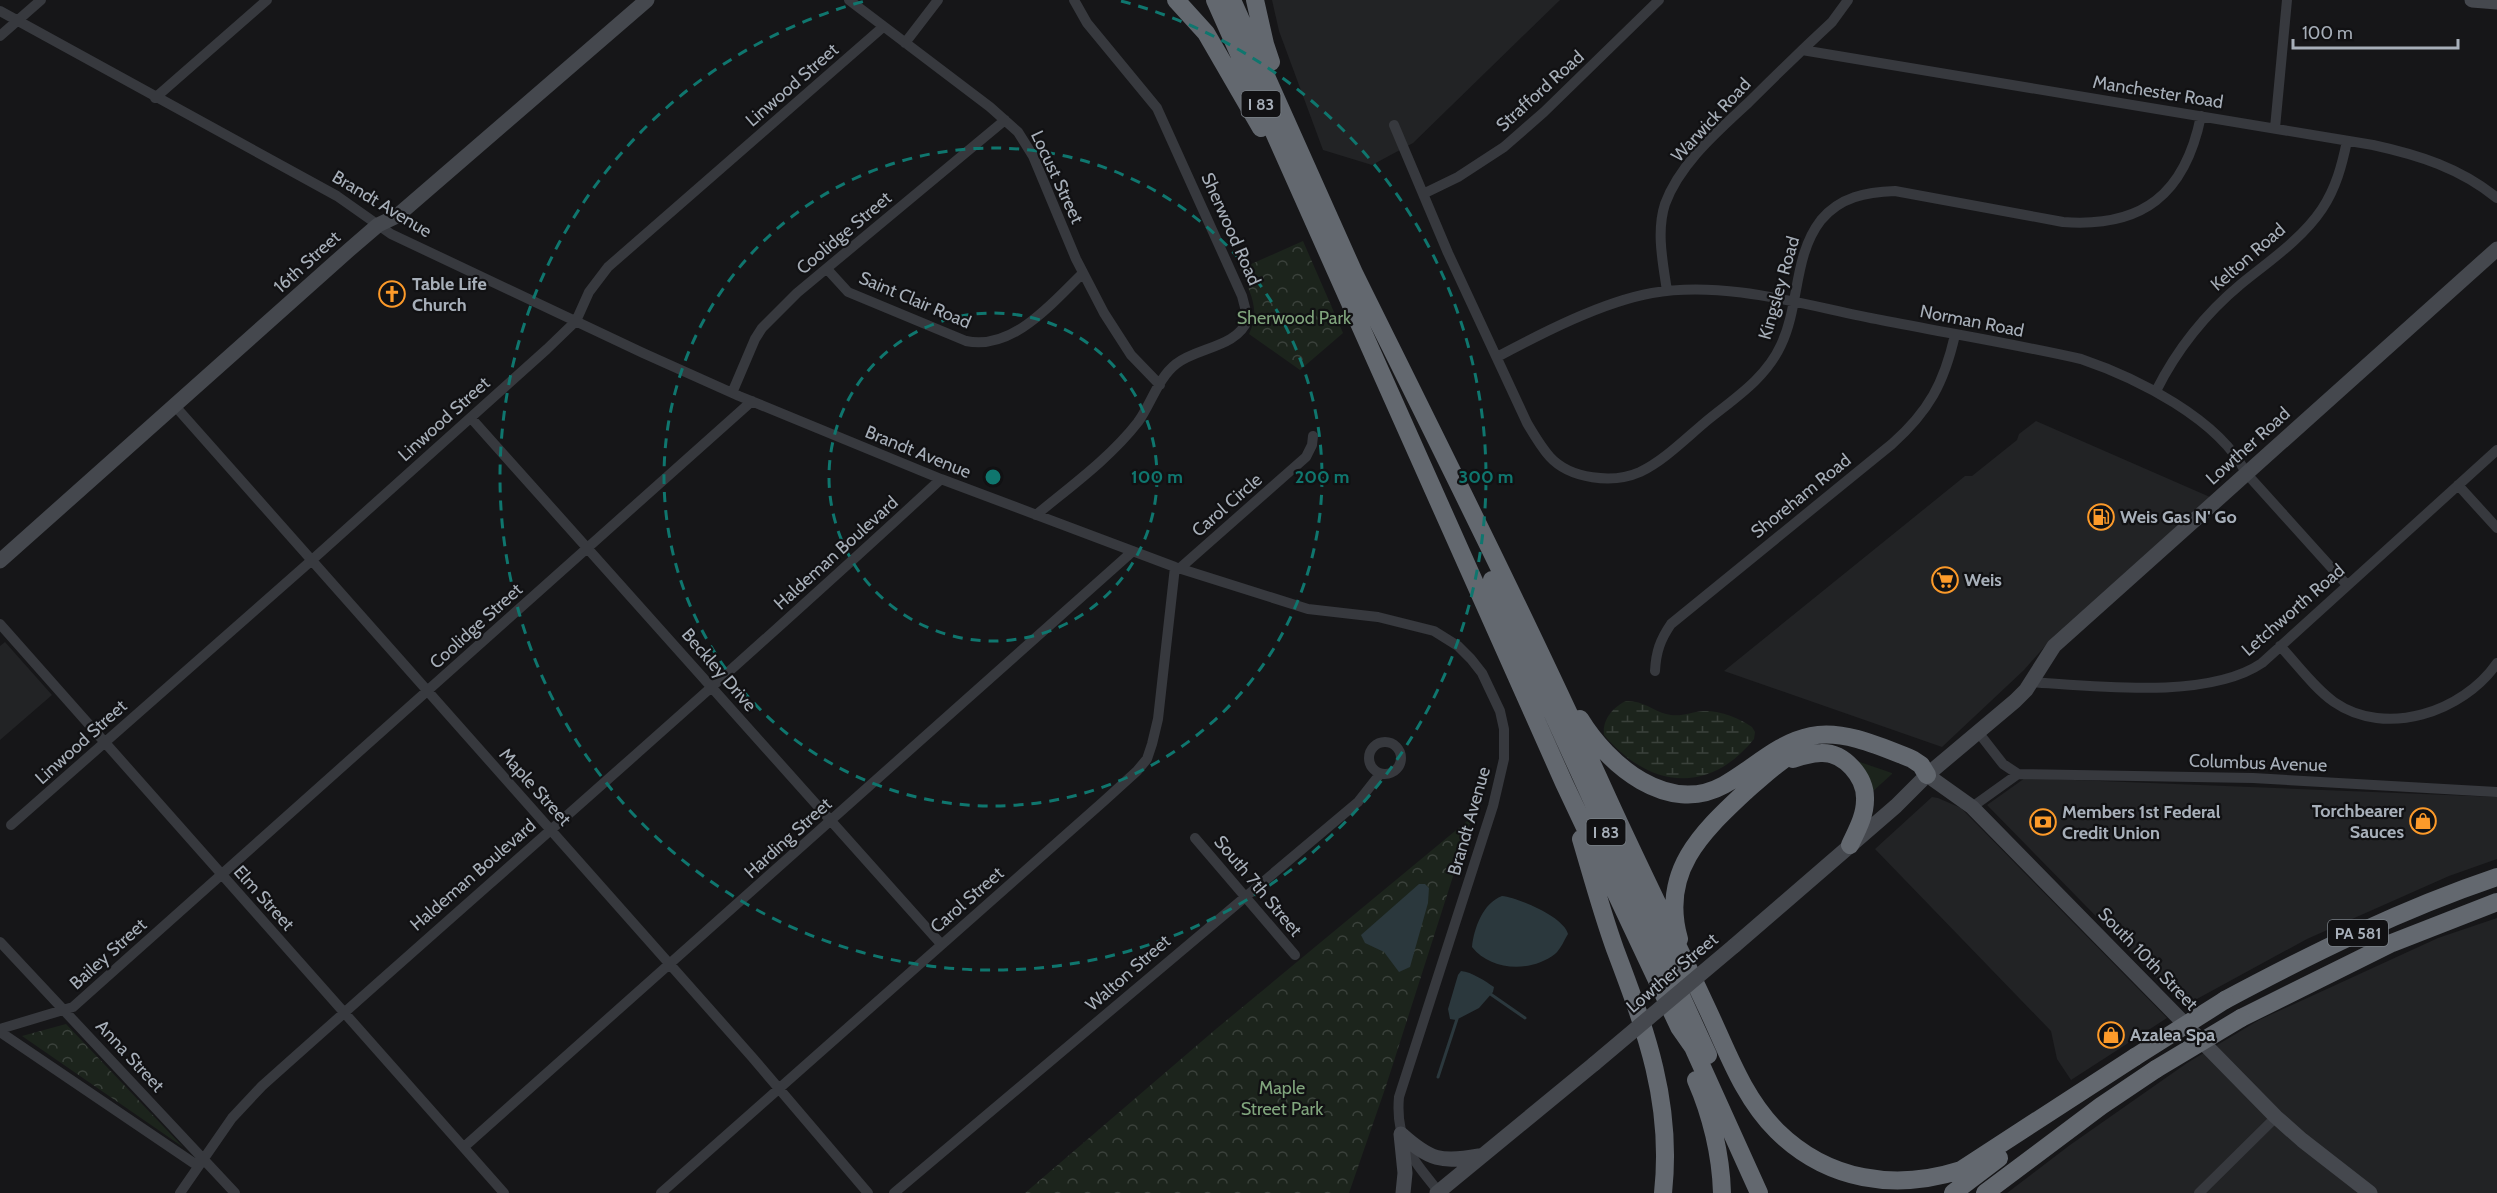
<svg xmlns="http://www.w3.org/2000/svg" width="2497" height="1193" font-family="Cabin,sans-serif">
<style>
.built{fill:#222325}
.grass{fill:#1c241c}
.wetland{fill:url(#wetland-marsh)}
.park{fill:url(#park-crowns)}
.water{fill:#2b383d}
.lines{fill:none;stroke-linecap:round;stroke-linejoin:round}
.stream{stroke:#2b383d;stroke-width:3}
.street{stroke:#37393e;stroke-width:10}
.secondary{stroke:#45484e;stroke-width:15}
.highway{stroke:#63686f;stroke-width:18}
.secondary-bridge{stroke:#45484e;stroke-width:15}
.highway-bridge{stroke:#63686f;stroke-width:18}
.ring{fill:none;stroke:#0f766e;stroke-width:3;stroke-dasharray:10 8}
.labels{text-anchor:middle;stroke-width:4.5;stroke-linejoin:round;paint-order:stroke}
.shield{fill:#111113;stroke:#7a8087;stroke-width:1.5}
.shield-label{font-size:16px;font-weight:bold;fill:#a7afb9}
.street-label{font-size:18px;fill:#a7afb9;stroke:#111113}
.poi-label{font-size:18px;font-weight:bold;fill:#a7afb9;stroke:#111113;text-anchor:start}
.park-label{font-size:18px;fill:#80a57d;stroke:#111113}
.centre{fill:#0f766e;stroke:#111113;stroke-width:3}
.ring-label{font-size:18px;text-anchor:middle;font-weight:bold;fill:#0f766e;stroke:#111113;stroke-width:4.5;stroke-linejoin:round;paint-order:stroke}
</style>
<defs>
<pattern id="wetland-marsh" width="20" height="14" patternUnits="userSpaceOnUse" patternTransform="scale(1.5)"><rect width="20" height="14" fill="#1c241c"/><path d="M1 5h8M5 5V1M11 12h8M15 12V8" fill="none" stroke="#3a413b"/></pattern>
<pattern id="park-crowns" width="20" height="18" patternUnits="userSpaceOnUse" patternTransform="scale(1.5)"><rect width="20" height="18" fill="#1c241c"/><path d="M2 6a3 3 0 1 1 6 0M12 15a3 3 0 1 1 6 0" fill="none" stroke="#3a413b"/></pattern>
</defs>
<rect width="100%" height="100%" fill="#161618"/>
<path class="built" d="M1272,0H1560L1413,143L1372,165L1323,150L1279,31Z
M2036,421L2210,497L2053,637L2024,670L1942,747L1724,671L1965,476H1972L2017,440L2019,434Z
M5,642L52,695L0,740V646Z
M2025,778L2497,797V859L2449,876L2307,939L2184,1006L1987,805Z
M1932,797L1938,798L1961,808L2167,1018L2071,1080L2057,1059L2051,1031L1875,849Z
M2497,918V1193H2007L2070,1145L2187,1063L2259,1020L2438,938Z"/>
<path class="grass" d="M1857,761L1892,773V774L1871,793Z"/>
<path class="wetland" d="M1626,701C1642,700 1652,710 1666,714C1680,718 1690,712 1703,711C1718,710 1740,718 1752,727L1755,732L1754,739C1708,796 1649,788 1604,735C1602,720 1613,707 1626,701Z"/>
<path class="park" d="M1303,241L1343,333L1300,370L1249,334C1261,310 1250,292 1240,269Z
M1472,817L1386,1086L1349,1193H1025L1216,1029Z
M66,1024L183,1147L22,1036Z"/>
<path class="water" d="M1419,884H1425L1429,888L1428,903L1410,967L1399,972L1384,952L1365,943L1361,935Z
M1502,896C1519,898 1564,917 1568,934C1564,940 1561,949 1555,954C1530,973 1491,971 1472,947C1474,928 1483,903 1502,896Z
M1461,971C1472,972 1485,981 1494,987L1493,992L1479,1008L1456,1020L1450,1019L1448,1009L1458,975Z"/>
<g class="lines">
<path class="stream" d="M1489,993L1525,1018
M1438,1077L1457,1019"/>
<path class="street" d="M849,0L990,107L1018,132L1033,156L1076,259L1104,313L1131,355L1160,385
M0,11L337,196L391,234L643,353L739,396L941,479L1175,567L1308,609L1378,617L1434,631L1458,646L1471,659L1482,673L1500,711L1504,729V759L1493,806L1399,1097C1395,1140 1413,1160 1439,1192
M0,36L41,0
M905,43L938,0
M1802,50L2373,145C2419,155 2460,168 2497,198
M155,98L267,0
M1394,125L1448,253L1527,423C1534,435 1541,447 1550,457C1570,479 1613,484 1640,472C1665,460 1687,437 1709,419C1735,398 1766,378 1781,345C1800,305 1793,256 1821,220C1840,197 1866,192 1895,191L2063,222C2143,228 2185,194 2201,116
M2275,128L2287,0
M1423,194L1458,177L1504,147L1544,112L1659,0
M827,269L848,292L966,341C1013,351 1052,303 1083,273
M1667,291C1663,263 1656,232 1665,204C1680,163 1718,131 1749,102C1776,75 1804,48 1832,22L1848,0
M1497,357C1542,333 1602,302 1652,293C1727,280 1807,306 1881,320C1947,333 2015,344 2081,359C2137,378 2219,419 2246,473L2347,585
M2156,391C2177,349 2205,314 2241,284C2268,262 2302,239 2322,209C2336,188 2342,165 2347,141
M732,393L755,339L762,328L797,293L1005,120
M175,406L752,1057L868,1193
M471,418L941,944
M2458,485L2497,528
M1036,515C1071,486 1110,458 1138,422C1151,404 1158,378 1176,364C1197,347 1237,348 1248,319L1242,296L1157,108L1087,23L1074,0
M1179,569L1306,457L1312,445L1313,436
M0,624L504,1193
M2280,646C2297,664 2314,688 2334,702C2386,738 2463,712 2497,663
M1655,671C1656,652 1660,640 1671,624L1892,444C1929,411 1944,383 1955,335
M2030,682C2095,686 2208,700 2262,663L2497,450
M1978,732L2003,764L2018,774
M1369 758a16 16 0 1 1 32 0a16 16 0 1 1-32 0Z
M1972,807L2018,774L2253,778L2497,792
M11,825L312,560L547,349L576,321L589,292L608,267L883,27
M1195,838L1295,955
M0,942L235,1193
M0,1029L73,1007L752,401
M0,1032L198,1166
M464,1147L1133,551
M180,1193L232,1118L262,1086C488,884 718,685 941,479
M661,1193L1104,801L1137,771L1147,759L1152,744L1158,719L1175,567
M894,1193L1358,802L1380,774
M2199,1193L2276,1117"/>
<path class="secondary" d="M2472,0L2497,2
M0,561L349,250L378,225L397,216L647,0
M1927,775L1972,807L2276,1117L2302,1140L2370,1193
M1734,946L1896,806L1927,775L2015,701L2026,690L2054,646L2497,249
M1401,1134C1430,1160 1441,1163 1479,1156
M1401,1134L1405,1173L1403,1193
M1437,1193L1594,1064"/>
<path class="highway" d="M1176,0L1206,33L1261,128
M1215,0L1564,783L1679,1027L1693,1047L1759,1193
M1232,0L1358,282
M1255,0L1265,44L1271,62
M1353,271C1440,447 1528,622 1609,801C1640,869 1674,937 1706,1006C1727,1050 1742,1096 1777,1131C1828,1181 1895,1191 1961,1170L2135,1057
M1492,580L1708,1055
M1580,719C1608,765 1668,816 1724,785C1753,769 1777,743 1811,736C1843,729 1882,747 1912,759L1921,765L1927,775
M1793,759C1802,756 1811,753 1821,753C1844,752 1866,777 1865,800C1865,816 1857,830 1850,845
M1581,839C1592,876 1602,913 1615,949C1646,1031 1673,1103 1663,1193
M1679,939C1660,872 1701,833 1745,792C1762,777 1783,757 1804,748
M2225,1000C2313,953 2402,909 2497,877
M2241,1018L2392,943L2497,902
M1696,1080C1711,1114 1721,1155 1722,1193
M1953,1193L1999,1158
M1985,1193L2101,1106L2156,1069"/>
<path class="secondary-bridge" d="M1594,1064L1734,946"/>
<path class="highway-bridge" d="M2135,1057L2225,1000
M2156,1069L2241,1018"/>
</g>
<g class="ring">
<circle cx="993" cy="477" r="164"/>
<circle cx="993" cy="477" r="329"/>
<path d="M1121 1A493 493 0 1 1 865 1"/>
</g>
<defs>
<g id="church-ring" transform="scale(1.35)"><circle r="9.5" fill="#111113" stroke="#fc9a2a" stroke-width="1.5"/><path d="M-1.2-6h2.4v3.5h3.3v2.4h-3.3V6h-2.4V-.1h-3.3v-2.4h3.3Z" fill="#fc9a2a"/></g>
<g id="fuel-ring" transform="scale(1.35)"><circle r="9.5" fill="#111113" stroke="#fc9a2a" stroke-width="1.5"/><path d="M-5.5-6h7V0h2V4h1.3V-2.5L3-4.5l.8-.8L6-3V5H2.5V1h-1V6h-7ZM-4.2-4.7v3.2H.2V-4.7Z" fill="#fc9a2a"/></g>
<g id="supermarket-ring" transform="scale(1.35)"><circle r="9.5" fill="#111113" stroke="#fc9a2a" stroke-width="1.5"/><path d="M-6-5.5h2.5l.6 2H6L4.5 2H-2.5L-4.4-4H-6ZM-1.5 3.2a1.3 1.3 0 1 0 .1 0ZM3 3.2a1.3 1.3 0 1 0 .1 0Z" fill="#fc9a2a"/></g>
<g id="shop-ring" transform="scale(1.35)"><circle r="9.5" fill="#111113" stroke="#fc9a2a" stroke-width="1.5"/><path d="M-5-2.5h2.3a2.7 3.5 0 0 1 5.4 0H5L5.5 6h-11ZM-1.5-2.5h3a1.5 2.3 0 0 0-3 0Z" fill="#fc9a2a"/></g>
<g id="bank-ring" transform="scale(1.35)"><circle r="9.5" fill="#111113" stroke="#fc9a2a" stroke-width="1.5"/><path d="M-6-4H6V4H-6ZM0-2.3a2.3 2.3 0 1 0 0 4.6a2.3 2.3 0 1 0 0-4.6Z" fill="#fc9a2a"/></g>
</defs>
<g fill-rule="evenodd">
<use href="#church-ring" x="392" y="294"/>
<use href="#fuel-ring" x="2101" y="517"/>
<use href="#supermarket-ring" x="1945" y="580"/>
<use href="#shop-ring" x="2423" y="821"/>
<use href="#bank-ring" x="2043" y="822"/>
<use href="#shop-ring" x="2111" y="1035"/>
</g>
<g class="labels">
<g class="shield">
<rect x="1241.5" y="91" width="39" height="26" rx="4.5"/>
<rect x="1586.5" y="819" width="39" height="26" rx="4.5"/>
<rect x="2328" y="920" width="60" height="26" rx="4.5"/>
</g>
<g class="shield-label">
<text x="1261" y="110">I 83</text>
<text x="1606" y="838">I 83</text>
<text x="2358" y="939">PA 581</text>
</g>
<g class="street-label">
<text transform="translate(792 85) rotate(-41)" y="6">Linwood Street</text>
<text transform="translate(1540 91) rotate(-42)" y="6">Strafford Road</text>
<text transform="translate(2158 92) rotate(9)" y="6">Manchester Road</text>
<text transform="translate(1711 120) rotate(-47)" y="6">Warwick Road</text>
<text transform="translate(1057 177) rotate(65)" y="6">Locust Street</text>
<text transform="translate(382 204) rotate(31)" y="6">Brandt Avenue</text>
<text transform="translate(1231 229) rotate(66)" y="6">Sherwood Road</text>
<text transform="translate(844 233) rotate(-40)" y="6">Coolidge Street</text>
<text transform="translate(2248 257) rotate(-41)" y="6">Kelton Road</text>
<text transform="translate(307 262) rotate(-42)" y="6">16th Street</text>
<text transform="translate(1779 288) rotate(-74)" y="6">Kingsley Road</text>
<text transform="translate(915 300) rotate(23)" y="6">Saint Clair Road</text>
<text transform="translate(1972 321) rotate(11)" y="6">Norman Road</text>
<text transform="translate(444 419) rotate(-42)" y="6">Linwood Street</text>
<text transform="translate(2248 446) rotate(-42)" y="6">Lowther Road</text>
<text transform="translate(918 452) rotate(22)" y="6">Brandt Avenue</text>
<text transform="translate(1801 496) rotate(-39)" y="6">Shoreham Road</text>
<text transform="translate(1227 505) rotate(-41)" y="6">Carol Circle</text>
<text transform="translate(836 553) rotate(-42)" y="6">Haldeman Boulevard</text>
<text transform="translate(2293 610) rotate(-41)" y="6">Letchworth Road</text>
<text transform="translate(476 626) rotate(-42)" y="6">Coolidge Street</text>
<text transform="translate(719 670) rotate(49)" y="6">Beckley Drive</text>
<text transform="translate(81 742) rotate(-42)" y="6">Linwood Street</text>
<text transform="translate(2258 763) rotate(2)" y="6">Columbus Avenue</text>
<text transform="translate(535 787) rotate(48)" y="6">Maple Street</text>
<text transform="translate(1469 821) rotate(-74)" y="6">Brandt Avenue</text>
<text transform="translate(788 838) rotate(-42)" y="6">Harding Street</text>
<text transform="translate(473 875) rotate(-41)" y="6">Haldeman Boulevard</text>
<text transform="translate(1258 886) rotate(50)" y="6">South 7th Street</text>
<text transform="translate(264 898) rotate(48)" y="6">Elm Street</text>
<text transform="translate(967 900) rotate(-41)" y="6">Carol Street</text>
<text transform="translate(108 954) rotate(-42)" y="6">Bailey Street</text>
<text transform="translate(2148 959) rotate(46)" y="6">South 10th Street</text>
<text transform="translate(1128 973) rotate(-41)" y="6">Walton Street</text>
<text transform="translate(1672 973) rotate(-40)" y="6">Lowther Street</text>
<text transform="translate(130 1056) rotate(47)" y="6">Anna Street</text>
</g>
<g class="poi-label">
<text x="412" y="290">Table Life<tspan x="412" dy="21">Church</tspan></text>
<text x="2120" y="523">Weis Gas N' Go</text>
<text x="1964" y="586">Weis</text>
<text x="2404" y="817" text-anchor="end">Torchbearer<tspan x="2404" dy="21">Sauces</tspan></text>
<text x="2062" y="818">Members 1st Federal<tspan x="2062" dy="21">Credit Union</tspan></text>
<text x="2130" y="1041">Azalea Spa</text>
</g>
<g class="park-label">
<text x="1294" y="324">Sherwood Park</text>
<text x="1282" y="1094">Maple<tspan x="1282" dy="21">Street Park</tspan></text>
</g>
</g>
<circle cx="993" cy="477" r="9" class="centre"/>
<g class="ring-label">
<text x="1157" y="483">100 m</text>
<text x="1322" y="483">200 m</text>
<text x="1486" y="483">300 m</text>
</g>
<path d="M2293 39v9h165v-9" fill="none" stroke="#a7afb9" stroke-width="3"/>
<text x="2302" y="39" font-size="18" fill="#a7afb9" stroke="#111113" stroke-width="4.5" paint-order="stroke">100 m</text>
</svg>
